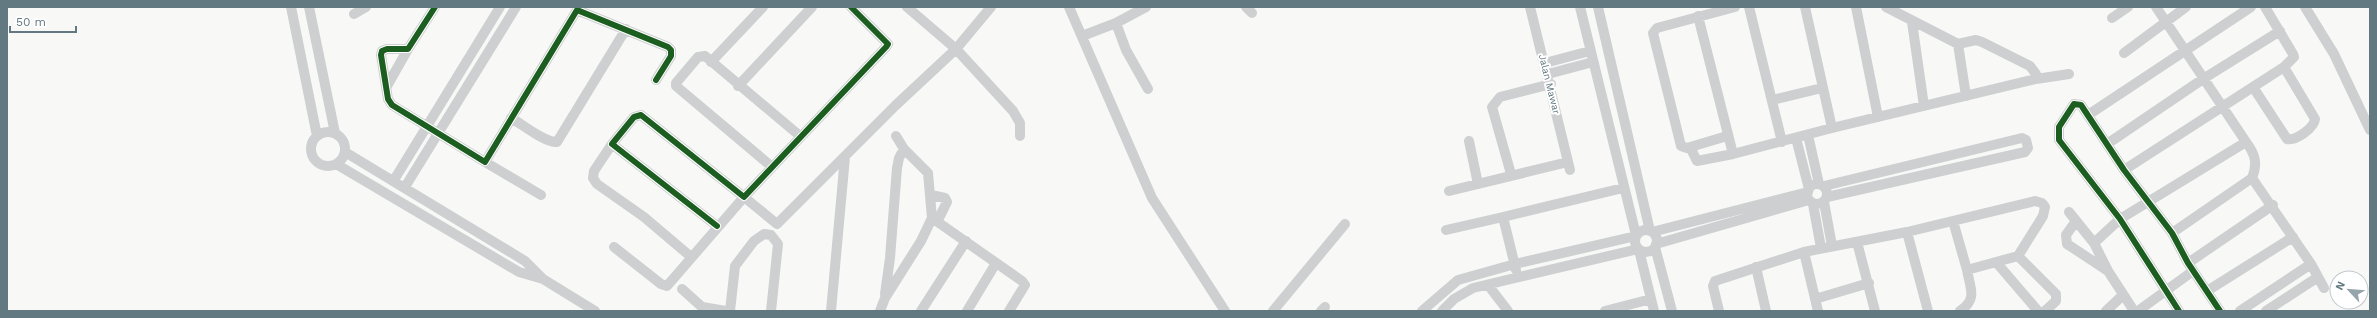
<svg xmlns="http://www.w3.org/2000/svg" width="2377" height="318" font-family="'Work Sans',sans-serif">
<style>
.lines{fill:none;stroke-linecap:round;stroke-linejoin:round}
.minor{stroke:#cecfd0;stroke-width:10}
.cycleway-casing{stroke:#fff;stroke-width:8}
.cycleway{stroke:#1b5e20;stroke-width:6}
.labels{text-anchor:middle;stroke-width:4;stroke-linejoin:round;paint-order:stroke}
.street-label{font-size:10px;fill:#627982;stroke:#fff}
</style>
<rect width="100%" height="100%" fill="#f8f8f7"/>
<g class="lines">
<path class="minor" d="M291,7L317,136
M309,7L335,133
M435,7L408,49H387L382,51L381,55L388,99L392,105L485,162L577,10L668,47L671,50V56L656,80
M907,7L956,49L1013,111L1020,123V136
M1069,7L1152,198L1225,311
M1246,7L1252,13
M1530,7L1570,170
M1580,7L1636,235
M1598,7L1650,231
M1749,7L1782,142
M1805,7L1832,128
M1856,7L1878,117
M1886,7L1958,44L1966,96
M2305,7L2334,54L2370,130
M354,14L366,7
M1698,16L1733,154L1832,128L2036,79L2069,74
M2112,18L2128,7
M1912,22L1924,106
M1116,23L1126,50L1148,89
M1082,36L1116,23L1146,7
M1958,44L1976,40L1982,42L2030,66L2036,74V79
M2124,53L2186,7
M711,62L763,7
M1545,63L1590,51
M1548,74L1593,62
M387,86L408,49
M738,86L812,7
M2253,87L2287,139C2296,141 2314,128 2315,119L2284,67
M1772,100L1822,88
M2088,115L2251,7
M511,118C522,124 545,143 557,142L626,29
M311 149a17 17 0 1 1 34 0a17 17 0 1 1-34 0Z
M1808,135L1819,184
M1727,136L1687,148L1681,146L1653,33L1657,28L1735,7
M1796,138L1809,189
M1469,141L1478,184
M612,144L594,171L593,178L597,184L644,217L690,256
M2107,144L2203,79L2280,31
M1690,147L1697,161L1733,154
M345,152L525,261L543,279L595,311
M485,162L541,195
M336,164L519,272L543,279
M771,166L676,86V83L698,57L705,56L800,136
M2124,170L2284,67L2294,57L2293,54L2265,7
M1511,174L1492,107L1500,97L1551,84
M2252,178L2311,264L2324,288
M394,180L500,7
M1807 194a10 10 0 1 1 20 0a10 10 0 1 1-20 0Z
M1824,186L2022,138L2026,140L2028,148L2025,152L1827,197
M405,187L516,7
M1449,191L1568,162
M931,195L945,198L947,202L938,220
M1824,202L1832,246
M1813,204L1821,248
M2069,212L2094,243L2108,271L2134,311
M932,218L1022,281L1025,285L1009,311
M2076,221L2066,235L2067,244L2108,271
M717,226L612,144L634,117L641,115L744,197L886,47L888,44L851,7
M1446,230L1503,217
M1635 241a11 11 0 1 1 22 0a11 11 0 1 1-22 0Z
M1652,232L1808,192
M1907,232L1928,311
M2172,233L2252,178C2258,163 2255,154 2246,142
M1857,242L1875,311
M2094,243L2120,219L2246,142L2156,7
M1656,244L1809,200
M614,247L661,284L667,286L744,197L777,224L896,105L956,49L991,7
M1655,247L1672,311
M1639,250L1654,311
M2018,256L2056,294V301L2045,311
M1996,262L2038,311
M2188,263L2273,205
M1756,267L1766,311
M1516,270L1503,217L1623,188
M1488,285L1508,311
M682,289L702,307L726,311
M2207,291L2293,237
M885,294L890,258L897,168L899,158L904,149
M1815,299L1869,283
M730,311L735,266L754,241L764,234L771,235L778,244L771,311
M831,311L845,157
M880,311L885,298L921,241L932,218L928,173L904,149L896,136
M921,311L966,241
M967,311L996,263
M1273,311L1345,224
M1321,311L1325,307
M1422,311L1458,280L1515,264L1636,236
M1442,311L1454,299L1473,288L1638,249
M1605,311L1651,299
M1719,311L1713,286L1715,281L1804,252
M1818,311L1804,252L1907,232L2035,201L2042,203L2045,207L2043,216L2018,256L1967,270L1953,221
M1960,311C1978,299 1970,288 1967,270
M2106,311L2123,295
M2138,311L2193,271
M2179,311L2120,219L2059,140V127L2074,104L2081,105L2124,170L2172,233L2188,263L2220,311
M2240,311L2311,264
M2266,311L2318,277"/>
<g class="cycleway-casing">
<path id="cycleway" d="M435,7L408,49H387L382,51L381,55L388,99L392,105L485,162L577,10L668,47L671,50V56L656,80
M717,226L612,144L634,117L641,115L744,197L886,47L888,44L851,7
M2179,311L2120,219L2059,140V127L2074,104L2081,105L2124,170L2172,233L2188,263L2220,311"/>
</g>
<use href="#cycleway" class="cycleway"/>
</g>
<g class="labels">
<g class="street-label">
<text transform="translate(1550 84) rotate(76)" y="4">Jalan Mawar</text>
</g>
</g>
<rect width="2377" height="318" fill="none" stroke="#627982" stroke-width="16"/>
<g transform="translate(2349 290) rotate(296)"><circle r="19" fill="#ffffff" stroke="#c0c9cd"/>
<path d="M0-3L7 15L0 10L-7 15Z" fill="#96a5ab"/>
<text y="-6" font-size="11" font-weight="bold" text-anchor="middle" fill="#627982">N</text>
</g>
<path d="M10 26v6h66v-6" fill="none" stroke="#627982" stroke-width="2"/>
<text x="16" y="26" font-size="12" fill="#627982" stroke="#ffffff" stroke-width="3" paint-order="stroke">50 m</text>
</svg>
